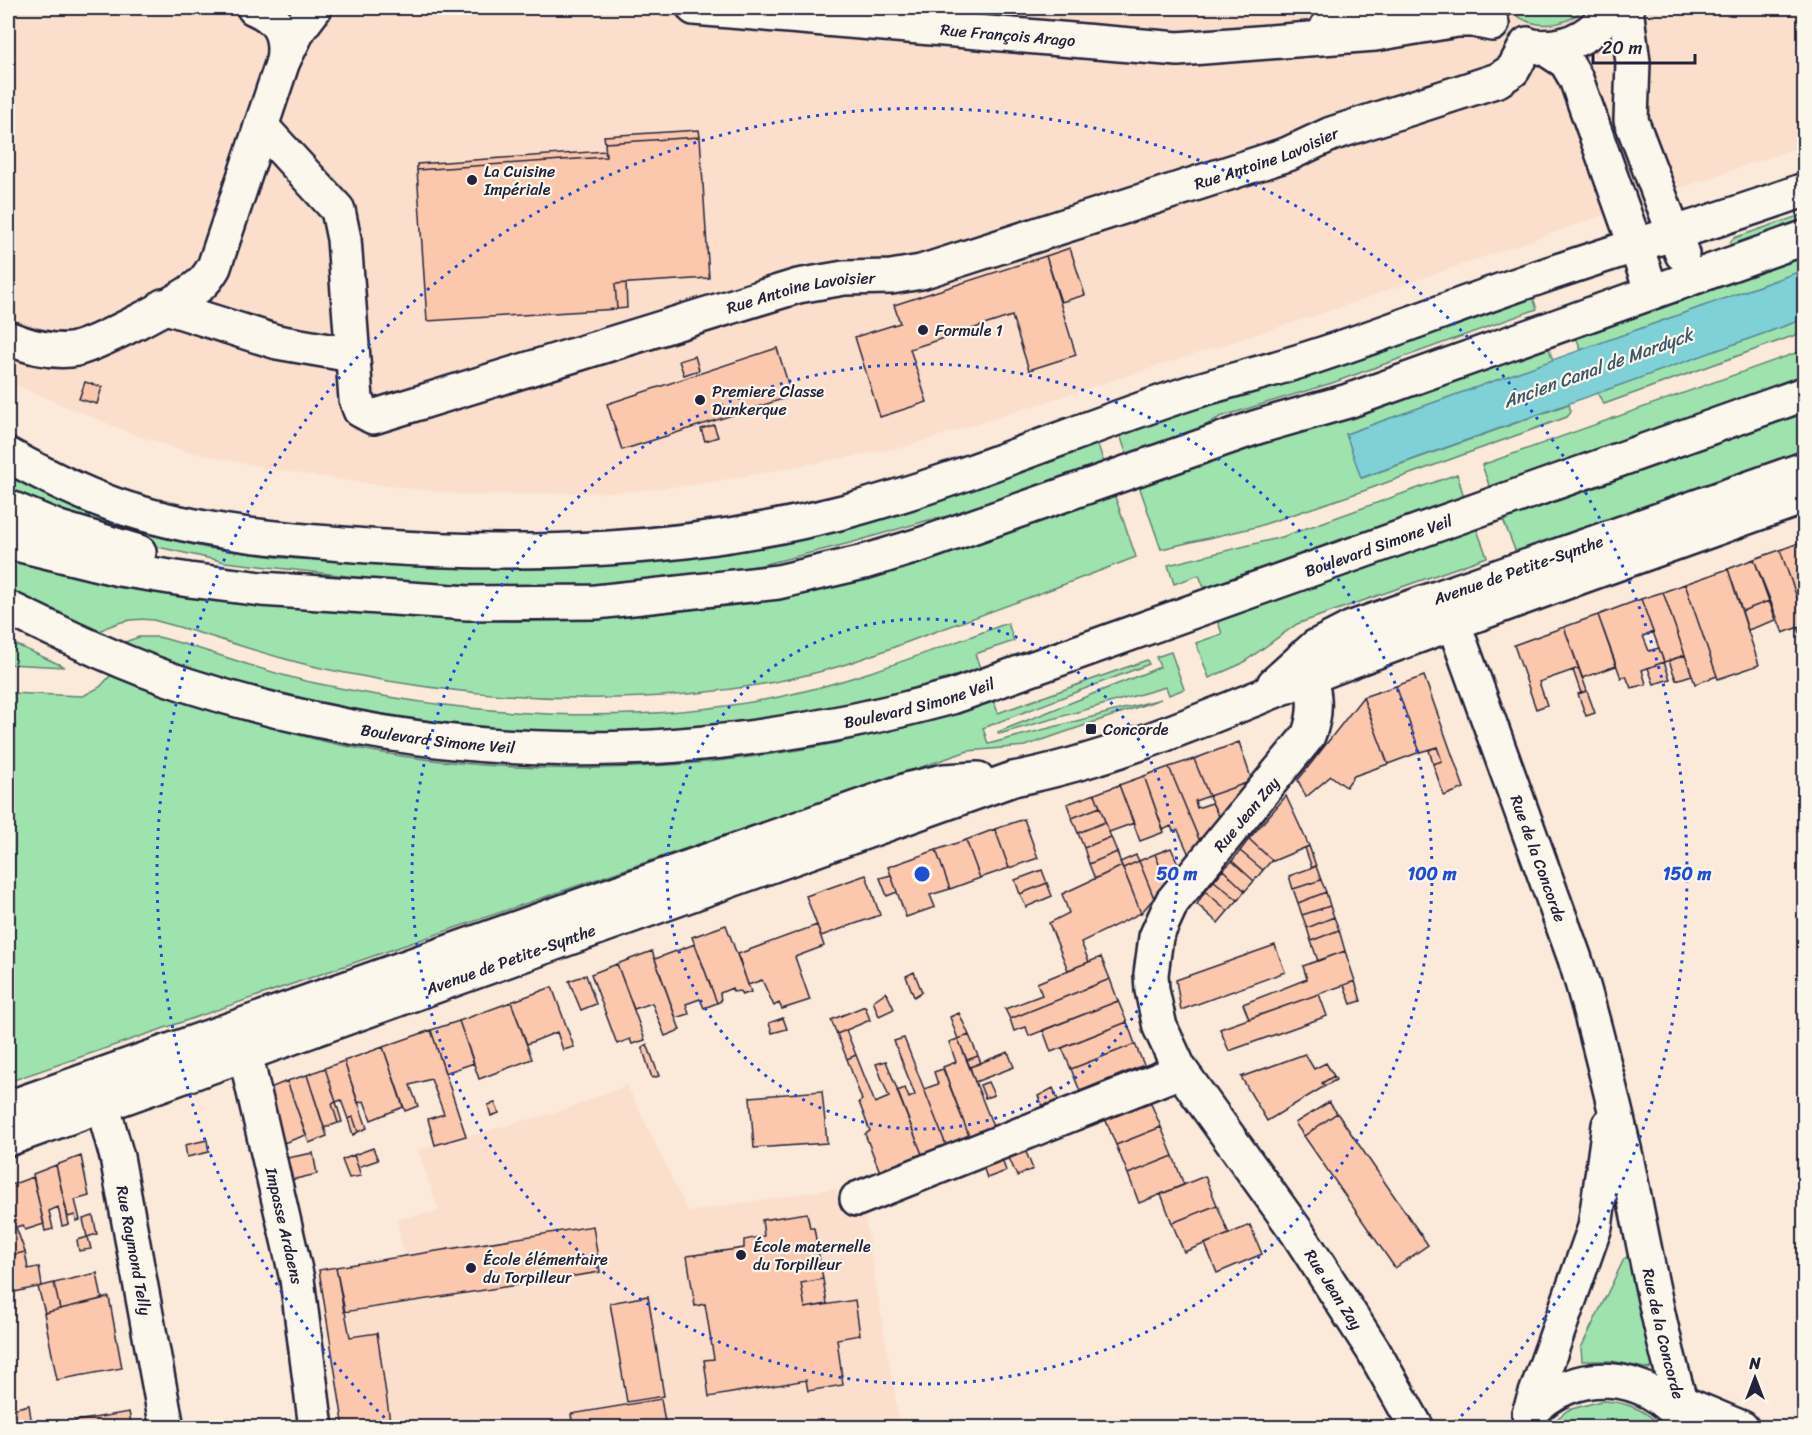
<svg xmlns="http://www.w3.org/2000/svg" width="1812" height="1435" font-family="Sriracha,sans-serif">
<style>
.built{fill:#fbdfcc}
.green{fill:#9ee2ae;stroke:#608274;stroke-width:1.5}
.water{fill:#7fd1d7;stroke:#5a8b99;stroke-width:1.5}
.building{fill:#fcc8ad;stroke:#22223b;stroke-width:1.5}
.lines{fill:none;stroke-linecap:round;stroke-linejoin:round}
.minor-casing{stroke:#22223b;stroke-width:38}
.major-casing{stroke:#22223b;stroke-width:38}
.minor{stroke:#fbf7ec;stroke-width:33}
.major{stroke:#fbf7ec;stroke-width:33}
.ring{fill:none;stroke:#1d4ed8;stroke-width:3;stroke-dasharray:3 6}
.poi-dot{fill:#22223b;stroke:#fbf7ec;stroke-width:2}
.labels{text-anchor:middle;stroke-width:4.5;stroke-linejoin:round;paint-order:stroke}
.street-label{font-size:16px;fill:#22223b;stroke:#fbf7ec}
.poi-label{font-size:16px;fill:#22223b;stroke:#fbf7ec;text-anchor:start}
.water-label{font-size:18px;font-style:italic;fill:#3e576a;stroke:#fbf7ec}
.centre{fill:#1d4ed8;stroke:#fbf7ec;stroke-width:3}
.ring-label{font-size:18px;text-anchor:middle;font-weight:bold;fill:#1d4ed8;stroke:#fbf7ec;stroke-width:4.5;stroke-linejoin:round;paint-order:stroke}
</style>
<rect width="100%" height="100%" fill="#fbe9d9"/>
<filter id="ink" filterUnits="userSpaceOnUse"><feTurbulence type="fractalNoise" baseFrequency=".0167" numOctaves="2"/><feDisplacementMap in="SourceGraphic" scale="12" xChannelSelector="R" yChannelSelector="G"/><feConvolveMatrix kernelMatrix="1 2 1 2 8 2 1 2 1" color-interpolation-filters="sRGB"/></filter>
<g filter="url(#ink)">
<path class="built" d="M8,8H1804V145L1320,314L904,447L701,484L621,492L468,495L355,482L272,469L185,451L133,434L8,382Z
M627,1085L688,1212L836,1188L841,1214L864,1211L900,1427H344L319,1270L404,1256L397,1219L439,1211L418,1150L563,1110Z"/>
<path class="green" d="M1508,8H1585C1563,29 1530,31 1508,8Z
M1804,214V229L1732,249L1730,242L1734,238Z
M1804,246V270L1581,350L1573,329Z
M1532,295L1537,309L1332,383L1220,417L1170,446L1129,461L1120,435L1206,404L1314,374Z
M1804,319V332L1604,404L1597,393Z
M1546,340L1553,360L1346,434L1362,478L1569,404L1571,412L1567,417L1366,490L1256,527L1161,549L1137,480Z
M1804,350V376L1490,488L1482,465Z
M1804,409V453L1517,555L1502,517Z
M1097,442L1107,471L986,511L936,518L850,543L762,565L726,571L601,586L540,587L400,582L225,562L149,545L8,497V476L95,516L151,535L207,548L283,558L471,569H540L603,566L690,557Z
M1457,474L1464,497L1205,590L1199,575L1174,584L1168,565L1282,537Z
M1112,488L1136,557C1066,584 996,610 926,635C894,647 862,660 830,669C677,711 494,704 340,672C276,660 216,636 153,620C132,617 114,622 96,633L8,591V554C228,591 451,644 676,611C744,601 808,580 873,560C953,536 1032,512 1112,488Z
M1476,527L1487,557L1297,624L1241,664L1209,678L1196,643L1222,634L1217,619Z
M1008,623L1014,641L975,654L980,668C758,743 523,750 295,699C236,685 179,664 122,643L139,637H158C211,650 261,672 315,683C465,715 627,728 779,697C857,681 932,650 1008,623Z
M8,641L65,667L8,664Z
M1171,652L1184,689L1169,695L1166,687L999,734L998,732L1160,667L1156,657Z
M1147,660L1149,664L983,728L988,744L1161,699L1025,746L968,751L8,1082V693L83,696L100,687L111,675C184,702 259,727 336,744C493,778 674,775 831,744C886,733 940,716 993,699L998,713Z
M1630,1255L1656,1364L1649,1369L1612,1361H1582L1581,1348L1624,1259Z
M1601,1401C1625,1401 1645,1409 1662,1427H1547L1568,1410Z"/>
<path class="water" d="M1804,270V319L1361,478L1346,434Z"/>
<path class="building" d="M699,130L700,137L605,143L604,136Z
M700,137L709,278L615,284L617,309L427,321L417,170L606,157L605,143Z
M605,151L606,157L417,170V164Z
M1070,248L1085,295L1061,302L1046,256Z
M1046,256L1076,355L1029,370L1012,316L910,349L927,402L880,417L855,337L900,323L894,305Z
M626,283L627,308L617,309L615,284Z
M777,348L792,396L622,450L607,404Z
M695,356L699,370L684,375L679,361Z
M85,382L102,387L97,404L79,399Z
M714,425L718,437L705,441L701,429Z
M1804,541V617L1780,550Z
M1780,550L1804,617V625L1783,633L1754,559Z
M1754,559L1769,601L1742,611L1728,569Z
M1728,569L1759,665L1718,679L1685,584Z
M1685,584L1717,676L1695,684L1663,592Z
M1663,592L1685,655L1664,662L1641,599Z
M1641,599L1653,632L1643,636L1649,651L1659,648L1664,662L1642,670L1646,684L1631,688L1626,676L1621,678L1598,615Z
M1769,601L1776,620L1748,630L1742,611Z
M1598,615L1616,666L1582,678L1564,627Z
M1804,625V641H1803L1798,628Z
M1564,627L1579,668L1539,682L1547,705L1536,709L1514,645Z
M1685,655L1692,675L1676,680L1669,661Z
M1664,662L1670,679L1654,684L1648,668Z
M1579,668L1587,691L1581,693L1573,670Z
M1424,676L1464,788L1444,796L1433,764L1442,761L1437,747L1420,752L1396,686Z
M1396,686L1420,752L1388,764L1363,697Z
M1587,691L1595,713L1586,716L1578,694Z
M1363,697L1388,764L1354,776L1346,787L1331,776L1306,797L1298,780Z
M1239,742L1252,781L1209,796L1194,759Z
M1437,747L1442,761L1433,764L1429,750Z
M1194,759L1209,796L1195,801L1197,808L1212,803L1221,821L1201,844L1169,767Z
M1169,767L1201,844L1190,857L1178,830L1173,831L1171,826L1163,830L1144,776Z
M1144,776L1164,832L1140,841L1119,785Z
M1252,781L1221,821L1209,796Z
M1119,785L1134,823L1109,832L1095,794Z
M1095,794L1100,807L1072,818L1067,804Z
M1286,796L1309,846L1273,861L1249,839Z
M1100,807L1105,822L1078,833L1072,818Z
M1024,819L1038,858L1009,868L995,829Z
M1105,822L1111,837L1084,848L1078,833Z
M995,829L1009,868L980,878L966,840Z
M1111,837L1117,852L1089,864L1084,848Z
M1249,839L1272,860L1263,870L1240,851Z
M966,840L980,878L950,889L936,850Z
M1309,846L1316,866L1312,868L1305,848Z
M1171,848L1180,868L1167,883L1155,854Z
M936,850L950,889L930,895L935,907L906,917L888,867Z
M1240,851L1263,870L1254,881L1232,861Z
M1117,852L1122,866L1095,879L1089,864Z
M1155,854L1167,883L1154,898L1139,861Z
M1136,855L1139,861L1123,868L1120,862Z
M1139,861L1154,898L1141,913L1123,868Z
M1232,861L1254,881L1245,891L1223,870Z
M1122,866L1141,913L1081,942L1089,962L1068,970L1049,923L1069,913L1062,894Z
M1316,866L1321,880L1293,889L1289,876Z
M1042,870L1047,883L1020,894L1015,880Z
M1223,870L1245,891L1238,900L1214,881Z
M866,875L880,915L821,936L806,896Z
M891,875L897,892L887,896L880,878Z
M1321,880L1326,892L1298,903L1293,889Z
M1214,881L1238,900L1228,911L1205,891Z
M1047,883L1052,896L1026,907L1020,894Z
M1205,891L1228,911L1218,923L1197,904Z
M1326,892L1330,906L1302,915L1298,903Z
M1330,906L1334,917L1307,928L1302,915Z
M1334,917L1339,930L1311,941L1307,928Z
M726,925L751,992L742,995L740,991L733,992L732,988L720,993L721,1001L717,1003L692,937Z
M817,925L824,946L795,957L810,1000L782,1009L779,1003L774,1006L762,980L748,985L738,954Z
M1339,930L1345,951L1318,961L1311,941Z
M695,944L717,1003L704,1008L700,999L686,1004L689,1014L676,1018L655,959Z
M1275,945L1285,972L1181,1010L1176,980Z
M652,951L680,1030L665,1036L652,1003L634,1009L617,964Z
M1345,951L1355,981L1249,1019L1243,1004L1307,979L1303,966Z
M1101,957L1110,979L1010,1019L1005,1009L1042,995L1037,983Z
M617,964L645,1040L632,1044L630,1039L617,1044L591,974Z
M914,972L922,992L914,997L906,976Z
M586,975L596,1004L581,1010L569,981Z
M1110,979L1118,1001L1029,1036L1026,1027L1014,1031L1010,1019Z
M1355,981L1361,1001L1351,1004L1344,985Z
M552,987L574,1047L563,1050L557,1032L527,1044L511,1002Z
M886,992L894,1009L879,1016L873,1001Z
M1319,994L1327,1016L1229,1051L1220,1029Z
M1118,1001L1127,1022L1051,1052L1043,1030Z
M511,1002L532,1059L479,1079L459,1021Z
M865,1006L870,1020L837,1034L831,1020Z
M959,1013L969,1035L958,1039L950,1017Z
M783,1018L787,1029L772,1033L769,1023Z
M459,1021L474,1063L445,1073L431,1030Z
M1127,1022L1135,1044L1071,1069L1062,1048Z
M431,1030L466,1136L435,1145L428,1119L444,1114L431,1079L410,1085L418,1106L405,1111L383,1047Z
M846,1030L856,1055L847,1059L837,1034Z
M969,1035L978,1056L967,1060L958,1039Z
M904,1038L946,1145L922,1154L897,1091L905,1088L909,1098L915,1095L894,1041Z
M958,1039L993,1126L969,1136L943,1067L956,1062L949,1042Z
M647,1044L659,1076L652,1078L642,1047Z
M1135,1044L1144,1065L1080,1091L1071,1069Z
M383,1047L403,1107L371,1120L364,1101L358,1103L344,1061Z
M1008,1052L1014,1067L975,1082L970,1067Z
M1305,1054L1314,1069L1326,1063L1334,1076L1322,1083L1325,1086L1267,1121L1241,1077Z
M856,1055L875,1103L889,1097L876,1064L886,1061L922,1154L880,1172L865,1134L870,1131L859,1102L862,1100L847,1059Z
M978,1056L981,1063L970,1067L967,1060Z
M344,1061L367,1128L358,1132L353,1117L348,1119L341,1100L336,1102L325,1068Z
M325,1068L336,1102L332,1104L338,1123L324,1128L307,1075Z
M943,1069L969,1136L946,1145L924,1089L938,1084L934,1072Z
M307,1075L327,1136L309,1143L287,1081Z
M1334,1076L1336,1080L1325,1086L1322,1083Z
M287,1081L306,1135L278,1145L270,1088Z
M988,1082L994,1095L985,1098L980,1085Z
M1053,1088L1058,1100L1043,1106L1038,1096Z
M822,1091L827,1143L754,1148L750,1097Z
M1149,1099L1161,1127L1116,1145L1104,1116Z
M336,1102L342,1122L338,1123L332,1104Z
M1329,1102L1337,1113L1304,1136L1295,1123Z
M495,1103L499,1113L491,1116L488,1105Z
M1337,1113L1428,1245L1395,1268L1304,1136Z
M353,1117L358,1132L353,1135L348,1119Z
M1161,1127L1173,1156L1128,1174L1116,1145Z
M207,1140L209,1152L187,1157L185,1145Z
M373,1148L378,1160L358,1167L354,1155Z
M1026,1152L1033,1169L1017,1176L1009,1158Z
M313,1153L317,1174L291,1180L287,1158Z
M354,1155L361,1176L349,1178L342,1160Z
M81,1156L89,1196L75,1200L80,1220L76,1221L75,1215L68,1217L56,1165Z
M1173,1156L1184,1185L1139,1203L1128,1174Z
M1002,1159L1006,1171L987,1178L983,1166Z
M56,1165L69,1224L62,1226L58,1207L49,1211L53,1229L45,1231L33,1174Z
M1205,1176L1217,1205L1172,1223L1161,1194Z
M33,1177L44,1224L25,1230L23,1225L16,1227L25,1252L8,1256V1186Z
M1217,1205L1229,1234L1184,1252L1172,1223Z
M807,1213L810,1228H814L823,1279L801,1283L805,1308L855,1300L860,1335L837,1339L843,1385L808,1391L806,1380L709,1397L704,1360L714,1359L705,1304L695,1306L687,1256L744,1248V1240L764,1236L762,1220Z
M93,1216L97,1234L87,1237L83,1219Z
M1250,1225L1262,1254L1217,1273L1205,1244Z
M593,1226L600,1272L344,1312L336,1267Z
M88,1237L91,1249L79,1251L77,1240Z
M25,1252L28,1269L39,1267L42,1286L10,1293L8,1256Z
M336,1267L350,1337L377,1333L391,1428H344L319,1270Z
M97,1273L102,1299L60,1309L54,1283Z
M823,1279L827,1304L805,1308L801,1283Z
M54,1283L60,1309L45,1313L38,1287Z
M648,1296L664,1396L627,1402L610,1303Z
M109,1297L122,1368L57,1380L44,1313Z
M661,1399L666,1428H573L571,1414Z
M29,1405L32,1425L8,1428V1410Z
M129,1412L132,1428H38L82,1420Z"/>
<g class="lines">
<g class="minor-casing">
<g id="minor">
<path d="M254,8C279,19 287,34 283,61"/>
<path id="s1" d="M694,8L1178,49L1375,34L1457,20H1473L1492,24"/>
<path d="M1626,8L1633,62L1631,120L1682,254"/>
<path d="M1327,27L1378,8"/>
<path d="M1532,46C1565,50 1593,37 1611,8"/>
<path d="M1543,47L1566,62L1576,79L1652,292"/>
<path id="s2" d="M261,126L338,210L344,239L356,399L360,410L373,417L798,286L844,278L891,277L921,272L1288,154L1331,134L1498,80L1513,70L1527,44"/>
<path d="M163,306L277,342L352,355"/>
<path d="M8,338C28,346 48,352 71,350C93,347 182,300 200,285C206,280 210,274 214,267L283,61L299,29L315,8"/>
<path d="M8,455C46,476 85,496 127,509C206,534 286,540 368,546C528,557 686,552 843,512C961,481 1073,431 1189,393C1231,380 1274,370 1316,356C1390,332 1463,303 1537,278C1626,247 1716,222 1804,190"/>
<path d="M8,507L59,528L139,552"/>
<path d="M8,542L119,569L189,580L261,589L468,603L596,602L778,582L864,562L923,544L1257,427L1348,401L1804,238"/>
<path id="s3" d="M1444,597L1575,959C1595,1024 1611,1091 1626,1157C1645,1248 1660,1339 1688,1427"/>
<path id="s4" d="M8,608C66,636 125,665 187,685C446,768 690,768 952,697L1804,394"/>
<path id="s5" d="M1303,657C1313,685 1320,707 1308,736L1172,902L1156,937L1151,974L1152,990L1160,1027L1179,1068L1297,1232L1373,1350L1417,1428"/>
<path id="s6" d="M239,1027L297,1279L316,1428"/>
<path id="s7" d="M95,1078L117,1157L167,1428"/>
<path d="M857,1199L1168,1076L1179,1068"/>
<path d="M1666,1396L1742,1428"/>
<path d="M1529,1413L1595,1227L1609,1125"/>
<path d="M1529,1414C1573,1365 1648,1370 1686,1424"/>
</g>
</g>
<g class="major-casing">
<g id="major">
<path id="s8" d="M1274,684L1315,647L1352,628L1804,469"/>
<path d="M8,1108L910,789L944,781L978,779"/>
<path id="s9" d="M8,1139L1013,779C1127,757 1234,705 1343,664C1496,606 1650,552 1804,497"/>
</g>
</g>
<use href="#minor" class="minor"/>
<use href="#major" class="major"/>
</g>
</g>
<g class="ring">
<circle cx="922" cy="874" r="255"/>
<circle cx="922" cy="874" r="510"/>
<path d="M391 1424A765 765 0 1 1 1453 1424"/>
</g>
<g class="poi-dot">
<circle cx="472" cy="180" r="6"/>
<circle cx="923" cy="330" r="6"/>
<circle cx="700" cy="400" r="6"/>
<rect x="1085" y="723" width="12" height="12" rx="3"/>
<circle cx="741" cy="1255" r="6"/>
<circle cx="471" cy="1268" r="6"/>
</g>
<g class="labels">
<g class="street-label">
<text dy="6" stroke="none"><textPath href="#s1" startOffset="315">Rue François Arago</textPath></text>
<text dy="6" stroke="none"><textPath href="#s2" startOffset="1263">Rue Antoine Lavoisier</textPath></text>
<text dy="6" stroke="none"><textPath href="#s2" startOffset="777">Rue Antoine Lavoisier</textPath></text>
<text dy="6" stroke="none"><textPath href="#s4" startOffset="1424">Boulevard Simone Veil</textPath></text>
<text dy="6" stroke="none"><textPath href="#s8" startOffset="273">Avenue de Petite-Synthe</textPath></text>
<text dy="6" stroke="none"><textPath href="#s4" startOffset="938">Boulevard Simone Veil</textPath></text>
<text dy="6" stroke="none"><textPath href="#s4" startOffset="452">Boulevard Simone Veil</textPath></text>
<text transform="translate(1246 814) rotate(-50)" y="6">Rue Jean Zay</text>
<text dy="6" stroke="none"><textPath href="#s3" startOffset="278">Rue de la Concorde</textPath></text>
<text dy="6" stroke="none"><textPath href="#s9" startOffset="534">Avenue de Petite-Synthe</textPath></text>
<text dy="6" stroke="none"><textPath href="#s6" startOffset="204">Impasse Ardaens</textPath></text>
<text dy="6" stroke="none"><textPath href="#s7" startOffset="177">Rue Raymond Telly</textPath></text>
<text dy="6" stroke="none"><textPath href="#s5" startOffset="741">Rue Jean Zay</textPath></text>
<text dy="6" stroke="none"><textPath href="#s3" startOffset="770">Rue de la Concorde</textPath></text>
</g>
<g class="poi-label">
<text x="484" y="177">La Cuisine<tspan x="484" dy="18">Impériale</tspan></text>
<text x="935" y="336">Formule 1</text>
<text x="712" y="397">Premiere Classe<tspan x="712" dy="18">Dunkerque</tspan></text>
<text x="1103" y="735">Concorde</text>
<text x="753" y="1252">École maternelle<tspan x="753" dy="18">du Torpilleur</tspan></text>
<text x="483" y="1265">École élémentaire<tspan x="483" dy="18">du Torpilleur</tspan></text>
</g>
<g class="water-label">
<text transform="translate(1598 368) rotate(-20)" y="6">Ancien Canal de Mardyck</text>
</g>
</g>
<circle cx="922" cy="874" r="9" class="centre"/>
<g class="ring-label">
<text x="1177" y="880">50 m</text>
<text x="1432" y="880">100 m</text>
<text x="1687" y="880">150 m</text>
</g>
<rect width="1812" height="1435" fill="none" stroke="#fbf7ec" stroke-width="30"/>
<rect x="15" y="15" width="1782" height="1405" fill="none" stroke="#22223b" stroke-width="2" filter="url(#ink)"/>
<g transform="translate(1755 1378)" stroke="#fbf7ec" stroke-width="4.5" paint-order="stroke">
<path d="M0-4.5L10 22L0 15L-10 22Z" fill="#22223b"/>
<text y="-9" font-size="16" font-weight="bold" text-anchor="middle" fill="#22223b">N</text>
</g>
<path d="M1593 54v9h102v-9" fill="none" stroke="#22223b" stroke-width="3"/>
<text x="1602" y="54" font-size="18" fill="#22223b" stroke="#fbf7ec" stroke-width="4.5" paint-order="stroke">20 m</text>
</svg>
